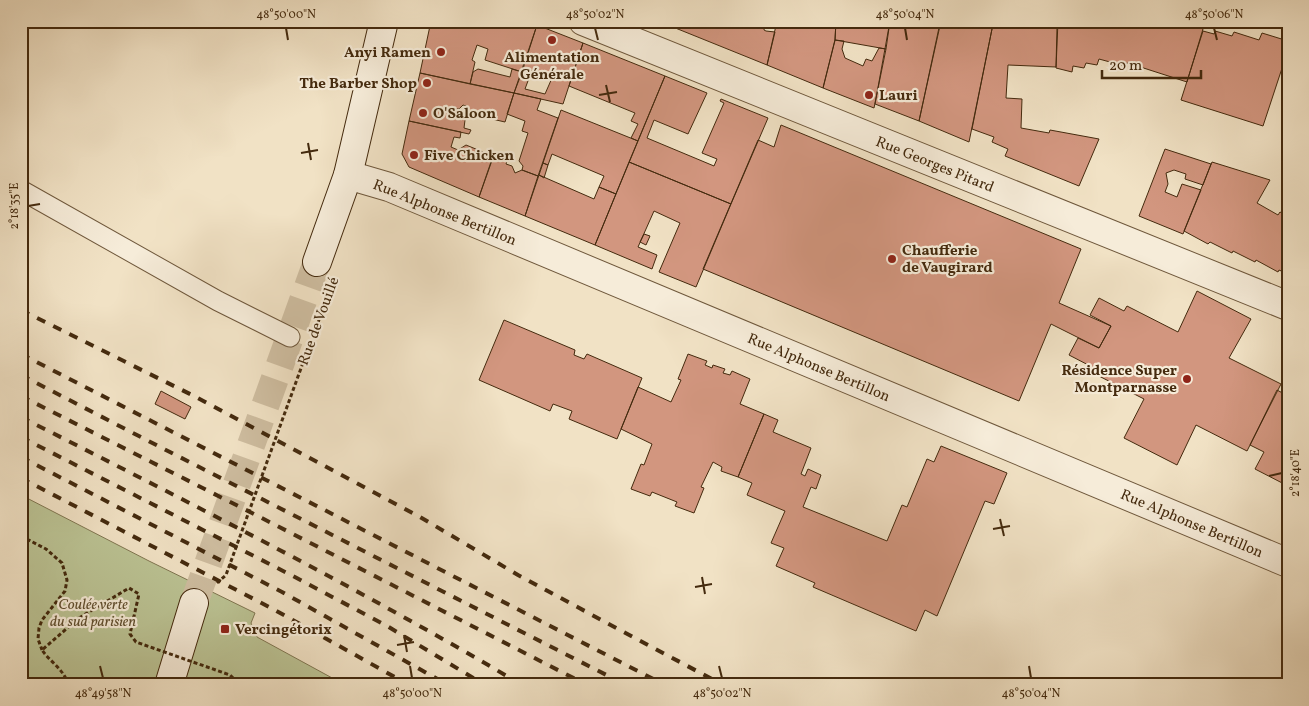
<svg xmlns="http://www.w3.org/2000/svg" width="1309" height="706" font-family="Vollkorn,serif">
<style>
.green{fill:#bbc394;stroke:#807651}
.building{fill:#d2967f;stroke:#442a0e;fill-rule:evenodd}
.lines{fill:none;stroke-linecap:round;stroke-linejoin:round}
.secondary-tunnel{stroke:#cebda0;stroke-width:28;stroke-dasharray:28 14;stroke-linecap:butt}
.service-casing{stroke:#6f583c;stroke-width:21}
.minor-casing{stroke:#6f583c;stroke-width:30}
.secondary-casing{stroke:#442a0e;stroke-width:30}
.path{stroke:#442a0e;stroke-width:3;stroke-dasharray:4 2.5;stroke-linecap:butt}
.service{stroke:#f6ecd9;stroke-width:19}
.minor{stroke:#f6ecd9;stroke-width:28}
.secondary{stroke:#f6ecd9;stroke-width:28}
.rail{stroke:#442a0e;stroke-width:4;stroke-dasharray:9 9;stroke-linecap:butt}
.path-bridge{stroke:#442a0e;stroke-width:3;stroke-dasharray:4 2.5;stroke-linecap:butt}
.ticks{fill:none;stroke:#442a0e;stroke-width:2}
.poi-dot{fill:#8f2418;stroke:#f6ecd9;stroke-width:2}
.labels{text-anchor:middle;stroke-width:4.5;stroke-linejoin:round;paint-order:stroke}
.poi-label{font-size:15px;font-weight:bold;fill:#442a0e;stroke:#f6ecd9;text-anchor:start}
.street-label{font-size:15px;fill:#442a0e;stroke:#f6ecd9}
.park-label{font-size:15px;font-style:italic;fill:#625030;stroke:#f6ecd9}
.neatline{fill:none;stroke:#442a0e;stroke-width:2}
.ticks-label{font-size:12px;text-anchor:middle;fill:#442a0e}
</style>
<rect width="100%" height="100%" fill="#f1e2c5"/>
<filter id="stains"><feTurbulence type="fractalNoise" baseFrequency=".004" numOctaves="4"/><feColorMatrix values="0 0 0 0 .2 0 0 0 0 .09 0 0 0 0 .02 0 0 0 .5 -.17"/></filter>
<radialGradient id="worn" r=".72"><stop offset=".6" stop-color="#630" stop-opacity="0"/><stop offset="1" stop-color="#630" stop-opacity=".3"/></radialGradient>
<path class="green" d="M21,495L149,561L255,613L251,623L257,637L345,685H21Z"/>
<path class="building" d="M431,21H529L537,25L522,72L485,60L488,49L477,45L472,60L475,62L470,84L420,73Z
M658,21H765L764,30L766,31L775,32L767,65Z
M777,21H836L835,40L823,88L767,65Z
M836,21H890L886,49L835,40Z
M890,21H941L919,121L875,104Z
M1058,21H1188L1189,24L1203,29L1187,82L1128,63L1121,65L1099,59L1097,65L1086,63L1084,68L1073,66L1072,72L1056,68Z
M940,23L993,24L969,142L919,121Z
M993,24L1057,27L1056,67L1008,65L1006,98L1022,99L1021,128L1049,133L1050,130L1099,139L1079,186L1005,156L1008,149L992,142L994,137L972,129Z
M537,25L583,43L563,104L514,93ZM532,70L552,78L545,94L525,89Z
M1203,31L1214,34L1215,31L1232,36L1234,32L1259,40L1262,33L1288,41V50L1263,126L1181,100Z
M835,40L844,41L842,49L845,58L863,66L866,59L872,61L879,48L886,49L874,108L823,88Z
M583,43L665,76L638,141L631,138L638,124L631,121L635,113L569,86Z
M478,69L510,77L512,69L522,72L514,93L470,84L473,72Z
M420,73L514,93L505,122L470,114L466,106L463,105L459,109H456L455,114L464,116L465,120L464,128L471,130L469,134L409,121Z
M665,76L707,93L688,134L654,120L647,138L714,166L717,159L702,153L724,103L720,101L721,99L768,118L731,204L629,162Z
M514,93L541,99L537,110L558,118L538,176L522,170L523,166L519,161L528,133L522,131L525,121L507,114Z
M561,110L638,141L616,194L599,187L604,176L552,154L548,165L543,163Z
M409,121L461,132L460,138L454,137L451,147L458,150L466,145L493,156L479,197L409,167L402,154Z
M781,125L1081,249L1059,303L1111,326L1099,348L1051,324L1019,401L703,269L758,140L774,147Z
M1165,149L1211,164L1203,185L1185,179L1186,174L1174,170L1166,173L1168,184L1165,192L1177,197L1182,184L1201,190L1183,234L1139,216Z
M495,152L509,156L506,164L512,166L515,173L522,170L538,176L525,216L479,197Z
M629,162L731,204L696,287L659,272L680,223L654,211L638,247L657,255L652,269L595,245Z
M1212,162L1270,180L1257,203L1278,215L1280,212L1288,216V274L1279,270L1278,272L1256,260L1255,262L1233,251L1232,253L1210,242L1208,244L1184,231Z
M543,163L548,165L544,178L539,175Z
M539,175L594,199L599,187L616,194L595,245L525,216Z
M644,234L650,236L646,245L640,242Z
M1197,291L1251,319L1229,358L1281,384L1247,451L1196,425L1177,465L1124,438L1144,399L1093,373L1096,369L1069,355L1078,338L1099,348L1111,326L1090,315L1099,298L1124,311L1127,306L1178,332Z
M504,320L575,350L574,355L584,359L587,354L642,378L617,439L569,419L572,411L553,404L550,411L479,380Z
M688,354L707,361L705,365L712,368L713,365L725,369L723,373L730,375L732,371L750,379L740,404L764,414L738,477L721,471L722,467L713,462L701,487L704,488L694,513L675,506L677,502L652,492L650,496L631,489L641,464L644,465L652,444L621,429L638,387L671,402L681,380L678,379Z
M1277,390L1288,396V486L1255,469L1264,452L1250,445Z
M161,391L191,407L185,419L155,404Z
M764,414L778,420L773,432L811,448L801,474L805,476L808,469L821,475L816,489L811,487L803,507L887,541L902,505L907,507L927,459L934,462L941,446L1007,473L994,504L985,501L937,616L925,610L916,631L813,587L815,583L776,566L784,548L771,543L785,511L747,495L752,483L738,477Z"/>
<g class="lines">
<path class="secondary-tunnel" d="M194,603L317,262"/>
<g class="service-casing">
<path id="service" d="M21,190L218,301L290,337"/>
</g>
<g class="minor-casing">
<path id="minor" d="M583,21L1288,306
M348,175L389,187L1288,563"/>
</g>
<g class="secondary-casing">
<path id="secondary" d="M317,262L348,175L384,21
M169,685L194,603"/>
</g>
<path class="path" d="M316,328L330,289
M21,536L46,549L62,563L67,580L65,591L42,620L39,628L38,639L42,650
M217,583L226,575L304,360
M68,685C65,670 50,662 42,650L79,618"/>
<use href="#service" class="service"/>
<use href="#minor" class="minor"/>
<use href="#secondary" class="secondary"/>
<path class="rail" d="M21,310L192,395L420,517L518,575L620,630L723,685
M21,354L665,685
M21,375L162,448L626,685
M21,396L252,513L587,685
M21,417C190,503 359,588 522,685
M21,437L291,575L387,626L485,685
M21,457L282,592L448,685
M21,478L273,609L409,685"/>
<path class="path-bridge" d="M79,618L129,588L139,594L130,634L136,642L230,675L240,685"/>
</g>
<path class="ticks" d="M286,28L288,40M595,28L598,40M905,28L907,40M1214,28L1217,40M606,85L610,102M599,95L617,92M308,143L311,160M301,153L318,150M28,206L40,204M1269,476L1282,473M1000,519L1004,536M993,529L1010,526M702,577L705,594M695,587L712,584M404,635L407,652M397,645L414,642M100,666L103,678M410,666L412,678M719,666L722,678M1029,666L1031,678"/>
<g class="poi-dot">
<circle cx="552" cy="40" r="5"/>
<circle cx="441" cy="52" r="5"/>
<circle cx="427" cy="83" r="5"/>
<circle cx="869" cy="95" r="5"/>
<circle cx="423" cy="113" r="5"/>
<circle cx="414" cy="155" r="5"/>
<circle cx="892" cy="259" r="5"/>
<circle cx="1187" cy="379" r="5"/>
<rect x="220" y="624" width="10" height="10" rx="2.5"/>
</g>
<g class="labels">
<g class="poi-label">
<text x="431" y="57" text-anchor="end">Anyi Ramen</text>
<text x="552" y="62" text-anchor="middle">Alimentation<tspan x="552" dy="17">Générale</tspan></text>
<text x="417" y="88" text-anchor="end">The Barber Shop</text>
<text x="879" y="100">Lauri</text>
<text x="433" y="118">O'Saloon</text>
<text x="424" y="160">Five Chicken</text>
<text x="902" y="255">Chaufferie<tspan x="902" dy="17">de Vaugirard</tspan></text>
<text x="1177" y="375" text-anchor="end">Résidence Super<tspan x="1177" dy="17">Montparnasse</tspan></text>
<text x="235" y="634">Vercingétorix</text>
</g>
<g class="street-label">
<text transform="translate(935 164) rotate(22)" y="5">Rue Georges Pitard</text>
<text transform="translate(445 212) rotate(22)" y="5">Rue Alphonse Bertillon</text>
<text transform="translate(318 321) rotate(-70)" y="5">Rue de Vouillé</text>
<text transform="translate(819 367) rotate(23)" y="5">Rue Alphonse Bertillon</text>
<text transform="translate(1192 523) rotate(23)" y="5">Rue Alphonse Bertillon</text>
</g>
<g class="park-label">
<text x="93" y="609">Coulée verte<tspan x="93" dy="17">du sud parisien</tspan></text>
</g>
</g>
<rect width="1309" height="706" fill="none" stroke="#f1e2c5" stroke-width="55"/>
<path d="M1102 70v8h99v-8" fill="none" stroke="#442a0e" stroke-width="2.5"/>
<text x="1109" y="70" font-size="15" fill="#442a0e" stroke="#f6ecd9" stroke-width="4" paint-order="stroke">20 m</text>
<rect x="28" y="28" width="1254" height="650" class="neatline"/>
<g class="ticks-label">
<text x="286" y="18">48°50'00"N</text>
<text x="595" y="18">48°50'02"N</text>
<text x="905" y="18">48°50'04"N</text>
<text x="1214" y="18">48°50'06"N</text>
<text transform="translate(14 206) rotate(-90)" y="4">2°18'35"E</text>
<text transform="translate(1295 473) rotate(-90)" y="4">2°18'40"E</text>
<text x="103" y="697">48°49'58"N</text>
<text x="412" y="697">48°50'00"N</text>
<text x="722" y="697">48°50'02"N</text>
<text x="1031" y="697">48°50'04"N</text>
</g>
<rect width="100%" height="100%" filter="url(#stains)"/>
<rect width="100%" height="100%" fill="url(#worn)"/>
</svg>
